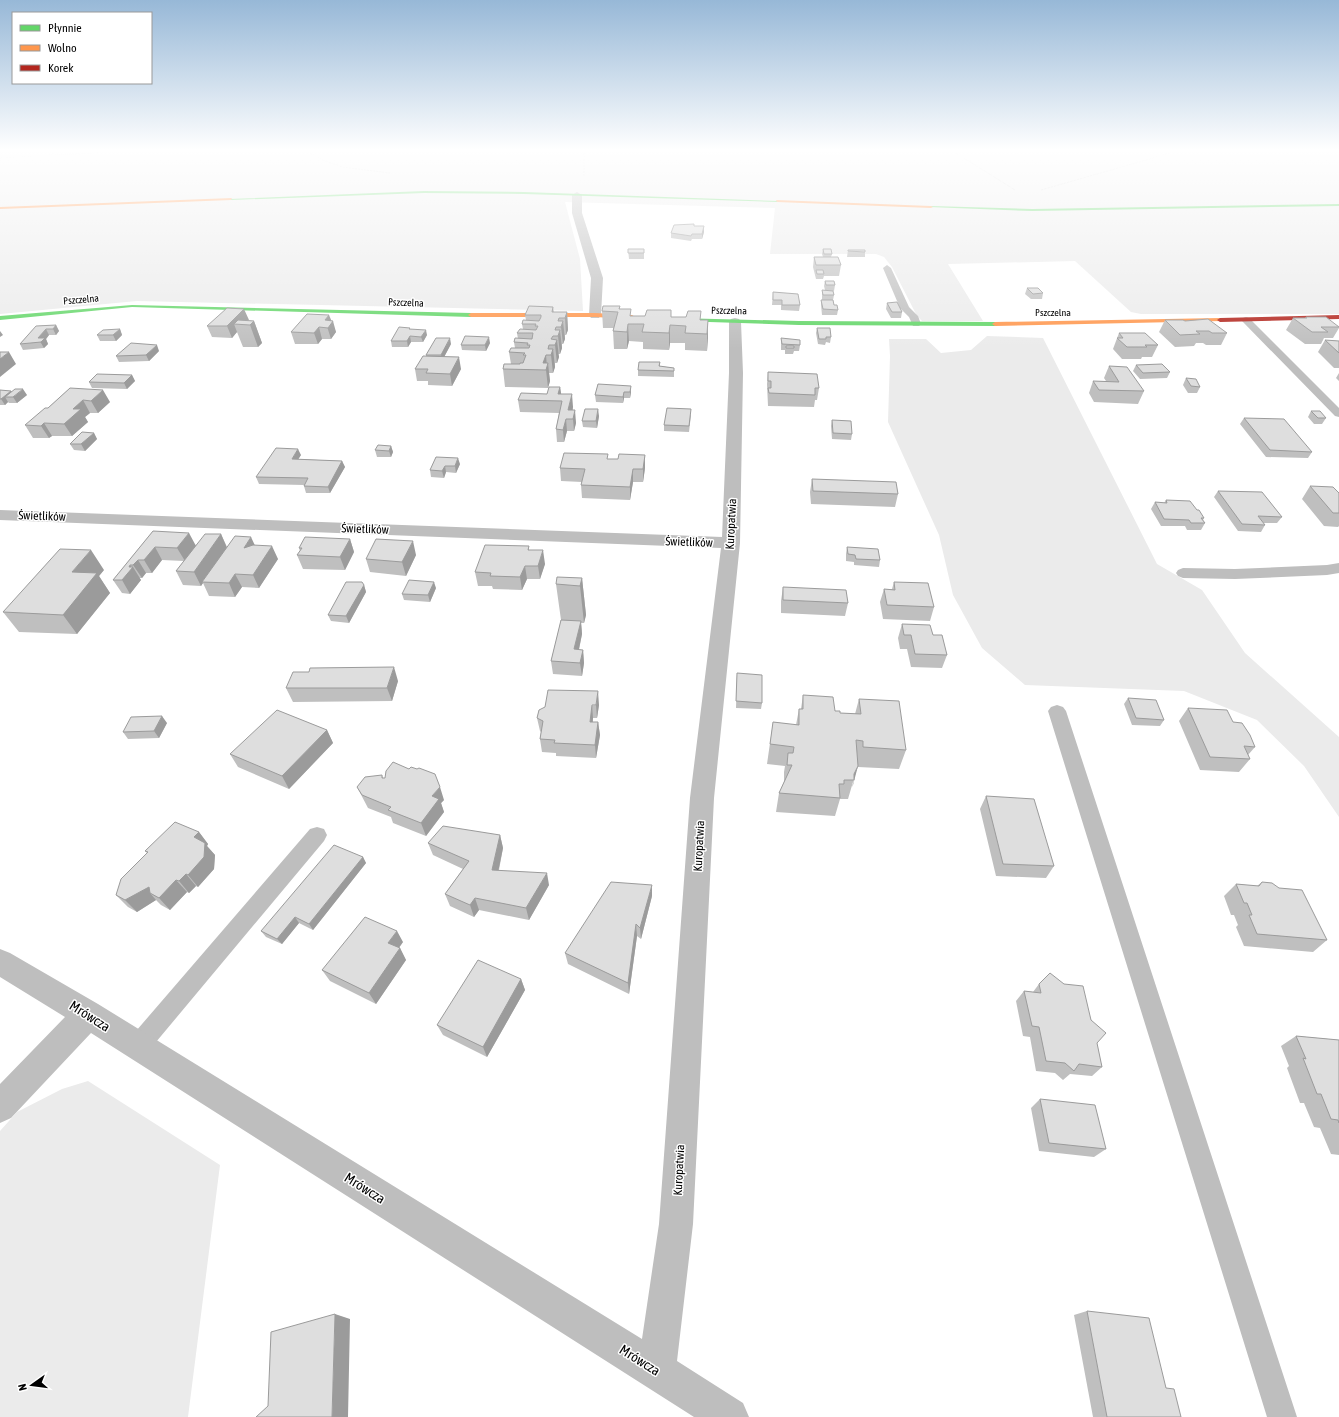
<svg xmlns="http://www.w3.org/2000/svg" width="1339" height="1417" font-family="'Asap Condensed',sans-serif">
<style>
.green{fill:#ebebeb}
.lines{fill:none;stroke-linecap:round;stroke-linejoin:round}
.path{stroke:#b9b9b9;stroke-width:1;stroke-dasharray:0.5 1;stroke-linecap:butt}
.lane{fill:#bebebe;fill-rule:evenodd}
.street{fill:#bebebe;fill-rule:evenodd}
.fast{fill:#63d668;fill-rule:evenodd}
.slow{fill:#ff974d;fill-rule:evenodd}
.jam{fill:#b3261e;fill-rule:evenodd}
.wall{fill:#bfbfbf}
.shaded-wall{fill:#9b9b9b}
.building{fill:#dedede;stroke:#9b9b9b}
.labels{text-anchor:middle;stroke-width:3;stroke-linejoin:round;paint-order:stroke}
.far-street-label{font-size:10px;fill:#000;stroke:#fff}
.street-label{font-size:12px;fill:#000;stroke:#fff}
.near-street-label{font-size:14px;fill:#000;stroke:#fff}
</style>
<rect width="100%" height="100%" fill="#fff"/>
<path class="green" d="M0,150H1339V314H1141L1131,312L1075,261L948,264L983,321H922L917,316L892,267L884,257L876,254H770L775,208L565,202L580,259L583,311L137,301L0,314Z
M987,336L1043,338L1157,564L1202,590L1245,653L1339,737V817L1304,766L1257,720L1184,691L1025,685L982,648L953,595L939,535L888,422L890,356L889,339H926L941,353L971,350Z
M88,1081L220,1165L188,1417H0V1131L17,1112L62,1089Z"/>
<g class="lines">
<path class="path" d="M305,150L323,160L342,167L390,173
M584,150V177
M951,150L1015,190
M52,154L60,150
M0,158L145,150
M1041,190L1181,150"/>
<path class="lane" d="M887,265L891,268L909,307L918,316L921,324L919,326H913L909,317L900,308L883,268Z
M1246,317L1249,318L1339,408V417L1335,416L1243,322L1241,320L1243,318Z
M1339,563V573L1327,575L1235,579L1183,578L1178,576L1176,573L1178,570L1183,568L1235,569L1327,565Z
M1057,705L1063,707L1066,711L1297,1417H1267L1048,711L1051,707Z
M317,827L324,829L327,835L324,841L146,1054L138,1058L130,1054L126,1046L130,1038L310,829Z"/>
<path class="street" d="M577,192L582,195V213L603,278L601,315L599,318H591L589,315L591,278L572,213V195Z
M735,318L739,319L741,322L743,373L740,543L714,798L693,1224L677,1361L743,1403L749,1417H694L91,1033L11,1118L0,1123V1084L65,1017L0,977V949L10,953L98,1004L642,1339L659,1224L690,798L721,548L0,520V510L722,537L729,373V322L731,319Z"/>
<path class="fast" d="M424,191L524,192L779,201L777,202L524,194L424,193L231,200L229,199Z
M1339,204V206L1032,211L929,207L931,206L1032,209Z
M132,305L471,313L474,315L471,317L132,307L0,320V316Z
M676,318L799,321L995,322L998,324L995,326L799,325L678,321L676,320Z"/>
<path class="slow" d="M232,198L231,200L0,209V207Z
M776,200L931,206L933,207L931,208L777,202Z
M595,313L632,315L635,317L632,319L595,317H471L468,315L471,313Z
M1220,318L1223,320L1222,321L995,326L992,324L995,322Z"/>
<path class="jam" d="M1339,315V319L1220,322L1217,320L1220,318Z"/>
</g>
<path class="wall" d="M694,226L704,232L702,239H692L691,241L671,238V233Z
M628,249H644V259H629Z
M823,249L832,254L831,257L841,265L839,276H824L823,279H816L813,267L814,257H823L822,254Z
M848,250L865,252V257H847Z
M825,281L835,285L834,291H833L834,295L833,300L834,305L838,310L837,315H822L821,305V300H822V290H825L824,286Z
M1027,288L1043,293L1042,299H1031L1025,294Z
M773,292L800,305L799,311L781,310V305H772Z
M887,303L902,312L901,318H891L886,309Z
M620,306V309L631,316H645L671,310V317L700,320H708L707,351L685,350V343H670L669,350L643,349V342L629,341L627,349H614L613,331V328H603L602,311Z
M553,307L554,312H567L568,330L566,335H565V339L563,344H562V348L560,354H558L559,357L557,363H555V367L553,373H549L550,381L548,388L505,387L503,369L511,364L509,352L515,348L514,342L518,339L517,333L523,329L522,324L526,320L525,315Z
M1306,317L1339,326V328L1333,338H1324L1321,344H1305L1286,330L1293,318H1305Z
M248,320L254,321L262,343L258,347H243L237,332L232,338L212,337L207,326Z
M1165,320L1185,321L1227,333L1221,345H1206L1203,343H1196L1194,346L1175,347L1159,332Z
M331,321L336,332L331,339H322L318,344H295L291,332Z
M56,325L59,331L56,335H49L46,339L48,344L44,348L23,350L20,344L36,326Z
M817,328L831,337L830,343L826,342L825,345L818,344L816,333Z
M120,329L122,335L116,341H100L97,335Z
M410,329L427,335L423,342H411L408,347H392L391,341Z
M1119,333L1158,345L1152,357H1142L1141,359H1122L1113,349Z
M781,338L800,345L799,351H794L793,354H785V350H781Z
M1325,340L1339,341V368H1334L1318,352Z
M490,343L486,351L462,350L461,345Z
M451,344L444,357L461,369L452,386L428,385V381H417L415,369L426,356V355Z
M159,351L149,361L119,362L116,356Z
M660,362V366L674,368V377L638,376V370Z
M1136,365L1170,372L1167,378L1140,379L1133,371Z
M1109,366L1144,391L1138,404L1094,402L1089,393L1093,381H1106L1104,378Z
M768,372L819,388L817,400H815L814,407L768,406L767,384Z
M1339,373V381L1336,378Z
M132,375L135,381L127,389L92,388L89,382Z
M1186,378L1200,387L1197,393H1188L1183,385Z
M598,384L631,392L630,398H624L623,403L596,402L595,395Z
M560,387L561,394L573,407V410L576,423L574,431H567L564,442H557L556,429L559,413L520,412L518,400L547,394Z
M70,388L110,402L98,413H90L85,417L88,422L72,436H52L49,438H33L25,425L48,408Z
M0,390L11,391H12L27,395L17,403H9L8,402L5,405H0Z
M1311,411L1326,418L1322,424H1314L1308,417Z
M691,415L689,432L664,431V425Z
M599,416L597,428L583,427L582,421Z
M1244,418L1312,452L1308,458L1266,457L1240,424Z
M832,420L852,434L851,440L832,439L831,426Z
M94,433L97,439L85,451L74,450L70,444Z
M391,446L393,452L391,457H377L375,450Z
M301,455L298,459L342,461L345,467L330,493H306L304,486V485L259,484L256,477Z
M645,455V468L643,482H633L630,500L582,498L581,485L582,482L561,481L560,468L608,459H618Z
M436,457L460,464L456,473L446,472L444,478L431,477L430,470Z
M812,479L898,494L895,507L811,504L810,492Z
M1310,486L1339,493V526L1338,527L1324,526L1302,499Z
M1218,491L1282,517L1277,523H1263L1265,525L1261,532L1238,531L1214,497Z
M1166,500L1197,510L1204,518L1203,520L1205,523L1201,530H1187L1185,526H1161L1151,509L1155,502L1164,503Z
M153,531L196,545L221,534L227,547L255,545L278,559L259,588L242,587L235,597L209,596L203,583L201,586L183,585L176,571L184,561L162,560L152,573H146L142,578H139L141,580L130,594L122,593L113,580Z
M350,539L354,552L345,570L303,569L297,555L300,551L299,548Z
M529,546V550L545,564L540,579H527L522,590L493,589L492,586H478L475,572Z
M847,547L880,560L879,567L854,565V562L846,561V554Z
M416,555L406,576L370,572L366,559Z
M104,570L99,576L110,593L77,634L19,632L3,612Z
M582,578L586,615L584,623H581L582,634L579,650H583L584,663L582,676L553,674L551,661L561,620L556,584Z
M894,582L934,607L930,621L883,619L880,602L884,589H892Z
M364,585L366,592L349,623L331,621L328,615Z
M783,587L848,603L845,616L781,613V601Z
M436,588L430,602L404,600L402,594Z
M902,624L947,655L942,668L911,667L907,649H900L898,638Z
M737,673L762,703L761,709L736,708Z
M398,681L392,701L293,702L286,688Z
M803,695L840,713L855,714L859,699L906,750L899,769L858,767V765L848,799H840L835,816L776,812L779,793L784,782V772L785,766L767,764L773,722L796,725L799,709H801Z
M1128,698L1164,720L1160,726L1132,725L1124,704Z
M599,705L597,718H593V722H598L600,735L596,758L556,756V753L542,752L540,739L541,732L540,731L537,718L539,710Z
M1188,708L1233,722L1255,747L1248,755L1250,759L1239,772L1200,770L1179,721Z
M167,723L159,738L128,739L123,732Z
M327,730L333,743L289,789L238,767L230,754Z
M382,775L383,778L444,800L441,803L444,812L426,836L393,823L391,817L368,808L357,787Z
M986,796L1054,866L1046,878L996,876L980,809Z
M199,832L208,844L207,846L215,855L214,869L198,887L196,886L189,893L187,892L170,910L161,905L156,900L137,912L128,907L116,895L147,853L145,851Z
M500,835L503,848L499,870L549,885L529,920L479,910L474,917L450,906L445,894L463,869L433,855L428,843Z
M363,857L366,863L313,930L299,923L282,944L266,937L261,931Z
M1262,882L1327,940L1313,952L1244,946L1236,927L1238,925L1234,915H1231L1224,896L1236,884L1257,886Z
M652,896L641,939L637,936L629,994L568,964L565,953Z
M403,942L399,948H400L406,960L376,1004L330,981L322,970Z
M521,979L525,990L487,1057L443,1035L437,1025Z
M1039,984L1091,1020L1102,1067L1092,1076L1070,1074L1063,1080L1055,1073L1036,1071L1030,1037L1023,1036L1016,1001L1024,991L1033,992Z
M1296,1036L1339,1040V1155L1331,1154L1320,1128L1314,1127L1304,1103H1300L1287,1068L1289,1066L1281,1046Z
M1040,1099L1106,1149L1094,1157L1039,1151L1031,1108Z
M1087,1311L1166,1388L1181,1417H1093L1074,1315Z"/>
<path class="shaded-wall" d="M704,226V232L702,239V234Z
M244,309L249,320L244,324H234L237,332L232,338L227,326Z
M567,312L568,330L566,335L565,318Z
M329,315L332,322L333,321L336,332L331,339L325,320Z
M708,320V338L707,351V334Z
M254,321L262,343L258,347L250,325Z
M563,321L565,339L563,344L561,327Z
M628,324L629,341L627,349V332Z
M56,325L59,331L56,335L53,329Z
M670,325V343L669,350V333Z
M319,327L322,339L318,344L314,333Z
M46,329L49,335L46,339L48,344L44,348L38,338Z
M120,329L122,335L116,341L113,335Z
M426,330L427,335L423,342L421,337Z
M560,330L562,348L560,354L558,336Z
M0,331L3,335L0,337Z
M410,336L411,342L408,347L407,341Z
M489,337L490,343L486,351L485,345Z
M450,338L451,344L442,361L441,355Z
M557,340L559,357L557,363L555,345Z
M157,345L159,351L149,361L146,355Z
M553,349L555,367L553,373L551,355Z
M9,352L16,364L0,377V359Z
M546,355L547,367L548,363L550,381L548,388L546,370L543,363Z
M459,357L461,369L452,386L450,374Z
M132,375L135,381L127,389L124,383Z
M631,386V392L630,398V392Z
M560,387L562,399L558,394Z
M23,389L27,395L17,403L13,397H5L8,402L5,405L1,399L11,391L15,396Z
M103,390L110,402L98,413L91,401Z
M624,392V398L623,403V397Z
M572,394L573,407L570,419L568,410Z
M83,400L90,413L85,417L88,422L72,436L64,424L73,409Z
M598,409L599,416L597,428L596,421Z
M575,410L576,423L574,431L573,419Z
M566,419L567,431L564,442L563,430Z
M44,423L52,436L49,438L41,426Z
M94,433L97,439L85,451L81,444Z
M391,446L393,452L391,457L389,451Z
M298,449L301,455L294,466L292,459Z
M645,455V468L643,482V469Z
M458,458L460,464L456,473L455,466Z
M342,461L345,467L330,493L328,487Z
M445,466L446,472L444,478L442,471Z
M633,469V482L630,500V487Z
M189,533L196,546L185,561L177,548Z
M221,534L227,548L202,582L203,583L201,586L194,572Z
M251,537L257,550L244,548Z
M350,539L354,552L345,570L340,557Z
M413,541L416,555L406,576L402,562Z
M272,546L278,559L259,588L253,575Z
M155,547L162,560L152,573L144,560Z
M91,550L104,570L99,576L110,593L77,634L63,615L72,572Z
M543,550L545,564L540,579L538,566Z
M138,560L146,573L142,578L133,565Z
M130,565L132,568L133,567L141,580L130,594L122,580Z
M525,566L527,579L522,590L520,577Z
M235,574L242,587L235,597L229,583Z
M582,578L586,615L584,623L580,586Z
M434,582L436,588L430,602L428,595Z
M364,585L366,592L349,623L346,616Z
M581,621L582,634L576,663L574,649Z
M583,650L584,663L582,676L580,663Z
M394,667L398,681L392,701L387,688Z
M598,691L599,705L597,718L596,705Z
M592,705L593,718L591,735L590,722Z
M162,716L167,723L159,738L154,731Z
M598,722L600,735L596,758L595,745Z
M327,730L333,743L289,789L282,776Z
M858,766L853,785L852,787L854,780V774Z
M440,787L444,800L441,803L444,812L426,836L421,823L432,796Z
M199,832L208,844L207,846L215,855L214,869L198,887L188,875L194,837Z
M500,835L503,848L496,882L492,870Z
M363,857L366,863L313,930L309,924Z
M547,873L549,885L529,920L526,908Z
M186,874L196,886L189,893L179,881Z
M176,880L187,892L170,910L159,898L150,893L156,900L137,912L125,900L149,887Z
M652,885V896L641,939L640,928Z
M475,898L479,910L474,917L470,905Z
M295,917L299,923L282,944L277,939Z
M636,924L637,936L629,994L628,983Z
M397,931L403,942L394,954L388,943Z
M400,948L406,960L376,1004L369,993Z
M521,979L525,990L487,1057L483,1047Z
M335,1314L350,1319L348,1417H332Z"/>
<path class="building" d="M694,224V226H704L702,234H692L691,236L671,233L674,225Z
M628,249H644V253H628Z
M823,249H831L832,254H824Z
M848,250H865V252L848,251Z
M814,257H838L841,265H816Z
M816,270H823L824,274H817Z
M825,281H834L835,285H826Z
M1027,288H1038L1043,293L1033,294Z
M822,290L833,291L834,295H823Z
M773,292L798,294L800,305H782V300H773Z
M821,300H833L834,305H837L838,310L823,309Z
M897,302L902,312H892L887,303Z
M529,306L553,307L552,312H567L565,318H559L558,321H563L561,327H556L555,330H560L558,336H553L551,339L557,340L555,345H549L548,349H553L551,355H546L543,363H548L546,370L503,369L504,364H520V363H523L526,355H523L525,353L509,352L511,348H529L530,345H527L528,343L514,342L515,338L532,339L533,333H517L520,329L536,330L538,326H535L536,324H522L523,320L539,321L541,317V315H525Z
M603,306H620L619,309H631L630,316H645L647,310H671V317H686L688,311H701L700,320H708L707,334L685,333L686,326L670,325L669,333L642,332L644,324H628L627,332L613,331L618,312L602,311Z
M227,308L244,309L227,326H207Z
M307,314L329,315L325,320L333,321L328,328L319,327L314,333L291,332Z
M1306,317H1326L1339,327H1321L1328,332H1312L1293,318H1307Z
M1208,319L1227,333H1212L1209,331H1196L1200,334L1180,335L1165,320H1183L1185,321Z
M238,320L254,321L250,325L234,324Z
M56,325L53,329H46L38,338H45L41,342L20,344L36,326Z
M399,327L410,328L409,329L426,330L421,337L410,336L407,341H391Z
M817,328H830L831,337H826V339H819Z
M120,329L113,335H97L103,330Z
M1119,333H1145L1158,345H1145L1147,347H1127L1117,338H1123Z
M465,336L489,337L485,345H461Z
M436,338H450L441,355H426Z
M781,338L800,340V345L782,344Z
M1325,340L1339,341V353Z
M131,343L157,345L146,355L116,356Z
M786,346H794V348H786Z
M0,352H9L0,359Z
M423,356L459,357L450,374L426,373L428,369H415Z
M639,362H660L659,366L674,368V371L638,370Z
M1162,364L1170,372L1143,373L1136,365Z
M1109,366L1127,367L1144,391L1099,390L1093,381L1119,382Z
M768,372L817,374L819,388H815V395L769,393L768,388H771V381H768Z
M97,374L132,375L124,383L89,382Z
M1186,378L1196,379L1200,387L1191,386Z
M598,384L631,386L630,392H624L623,397L595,395Z
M549,387H560L558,394H572L568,410H575L573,419H566L563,430L556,429L562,401L518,400L521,393L547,394Z
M70,388L103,390L91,401L83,400L73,409H81L64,424L44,423L41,426L25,425L45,408H48Z
M15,389H23L13,397H5Z
M0,390L11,391L1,399H0Z
M667,408L691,409L689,426L664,425Z
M585,409H598L596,421H582Z
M1311,411H1320L1326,418H1318Z
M1244,418L1284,419L1312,452L1270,450Z
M832,420L851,421L852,434L833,433Z
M82,432L94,433L81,444H70Z
M378,445L391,446L389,451L375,450Z
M276,448L298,449L292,459L342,461L328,487L304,486L308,478L256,477Z
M564,453L608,454L607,459H618L619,454L645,455L643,469H633L630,487L581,485L585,469L560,468Z
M436,457L458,458L455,466H445L442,471L430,470Z
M812,479L896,482L898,494L813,491Z
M1310,486L1333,487L1339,493V513H1333Z
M1218,491L1262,492L1282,517L1258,516L1265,525L1242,524Z
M1166,500L1190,501L1197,510H1199L1204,518H1201L1205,523H1191L1189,520L1164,519L1155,502L1167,503Z
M153,531L189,533L177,548L155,547L144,560H138L133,565H130L129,567H133L122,580H113Z
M205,534H221L194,572L176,571Z
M235,536L251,537L244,548L253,545L272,546L253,575L235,574L229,583L202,582Z
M305,537L350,539L340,557L297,555L302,548H299Z
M376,539L413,541L402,562L366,559Z
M485,545L529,546L528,550H543L538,566H525L520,577L490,576L491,573L475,572Z
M847,547L878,549L880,560L856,559L855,555L848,554Z
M60,549L91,550L72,572L97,573L63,615L3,612Z
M557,577L582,578L580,586L556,584Z
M409,580L434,582L428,595L402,594Z
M346,582H362L364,585L346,616L328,615Z
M894,582L928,583L934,607L887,605L884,589L895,590Z
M783,587L846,590L848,603L783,600Z
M561,620L581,621L574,649L583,650L580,663L551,661Z
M902,624L930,625L933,635H942L947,655L915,654L911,635H904Z
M394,667L387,688H286L293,672H309L310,668Z
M737,673L762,675V703L736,701Z
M548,690L598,691L596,705H592L590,722H598L595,745L554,743L555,740L540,739L543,721L537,718L539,710L545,707Z
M803,695L833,697L835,711H840V713L861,714L859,699L899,701L906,750L863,747V741L856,740L858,766L854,774V780H844V784H839L840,798L779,793L792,765H787L788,753H793L794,747L770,744L773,722L799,725V709H803Z
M1128,698L1156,700L1164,720L1136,718Z
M1188,708L1227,710L1233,722L1242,723L1250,735L1255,747L1244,746L1250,759L1210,757Z
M277,710L327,730L282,776L230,754Z
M162,716L154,731L123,732L131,717Z
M393,762L409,769L411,767L417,769L419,768L435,774L440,787L432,796L439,799L421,823L388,810L391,807L362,795L357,787L365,777L382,775V778H385L386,771Z
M986,796L1034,799L1054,866L1003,864Z
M175,822L199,832L194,837L205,843L204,857L188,875L186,874L179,881L176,880L159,898L150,893L149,887L125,900L116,895L121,879L148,852L145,851Z
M443,826L500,835L492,870L547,873L526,908L475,898L470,905L445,894L469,861L428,843Z
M334,845L363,857L309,924L295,917L277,939L261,931Z
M611,882L652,885L640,928L636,924L628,983L565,953Z
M1262,882L1272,883L1279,888L1302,890L1327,940L1257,934L1249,915H1252L1247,903H1244L1236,884L1259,886Z
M365,917L397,931L388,943L400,948L369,993L322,970Z
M478,960L521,979L483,1047L437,1025Z
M1050,973L1064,984L1083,986L1091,1020L1106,1033L1097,1043L1102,1067L1079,1064L1074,1071L1065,1063L1046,1061L1039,1027L1032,1026L1024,991L1041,993L1039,984Z
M1296,1036L1339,1040V1123L1338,1120L1331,1119L1321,1094H1317L1303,1058L1306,1059Z
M1040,1099L1095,1105L1106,1149L1049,1143Z
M1087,1311L1149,1318L1166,1388L1174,1389L1181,1417H1107Z
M335,1314L332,1417H256L268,1406L271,1332Z"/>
<linearGradient id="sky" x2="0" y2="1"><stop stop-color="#97b8d7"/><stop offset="0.43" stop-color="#fff"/><stop offset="1" stop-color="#fff" stop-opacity="0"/></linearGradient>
<rect width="1339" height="349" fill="url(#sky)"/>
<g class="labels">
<g class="far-street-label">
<text transform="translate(81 299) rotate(-5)" y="4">Pszczelna</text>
<text transform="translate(406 302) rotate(2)" y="4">Pszczelna</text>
<text transform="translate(729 310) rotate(1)" y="4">Pszczelna</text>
<text x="1053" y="316">Pszczelna</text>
</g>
<g class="street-label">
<text transform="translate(42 516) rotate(2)" y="4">Świetlików</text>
<text transform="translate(731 524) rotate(-87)" y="4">Kuropatwia</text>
<text transform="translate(365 529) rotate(2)" y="4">Świetlików</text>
<text transform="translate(689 542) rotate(2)" y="4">Świetlików</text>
<text transform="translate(699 846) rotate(-87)" y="4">Kuropatwia</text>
<text transform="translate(679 1170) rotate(-87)" y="4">Kuropatwia</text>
</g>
<g class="near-street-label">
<text transform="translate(90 1016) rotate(32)" y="5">Mrówcza</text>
<text transform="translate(365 1188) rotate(32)" y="5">Mrówcza</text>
<text transform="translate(640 1360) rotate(32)" y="5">Mrówcza</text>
</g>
</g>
<rect x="12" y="12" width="140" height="72" fill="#ffffff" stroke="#999999"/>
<rect x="20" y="25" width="20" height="6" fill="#63d668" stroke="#999999"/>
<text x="48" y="32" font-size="12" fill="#000000">Płynnie</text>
<rect x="20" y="45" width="20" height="6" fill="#ff974d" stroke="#999999"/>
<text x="48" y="52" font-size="12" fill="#000000">Wolno</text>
<rect x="20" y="65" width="20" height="6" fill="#b3261e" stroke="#999999"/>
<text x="48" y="72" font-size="12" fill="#000000">Korek</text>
<g transform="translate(32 1385) rotate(256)" stroke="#ffffff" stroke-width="3" paint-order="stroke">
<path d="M0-3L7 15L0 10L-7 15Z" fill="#000000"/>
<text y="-6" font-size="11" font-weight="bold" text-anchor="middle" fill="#000000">N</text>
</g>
</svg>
